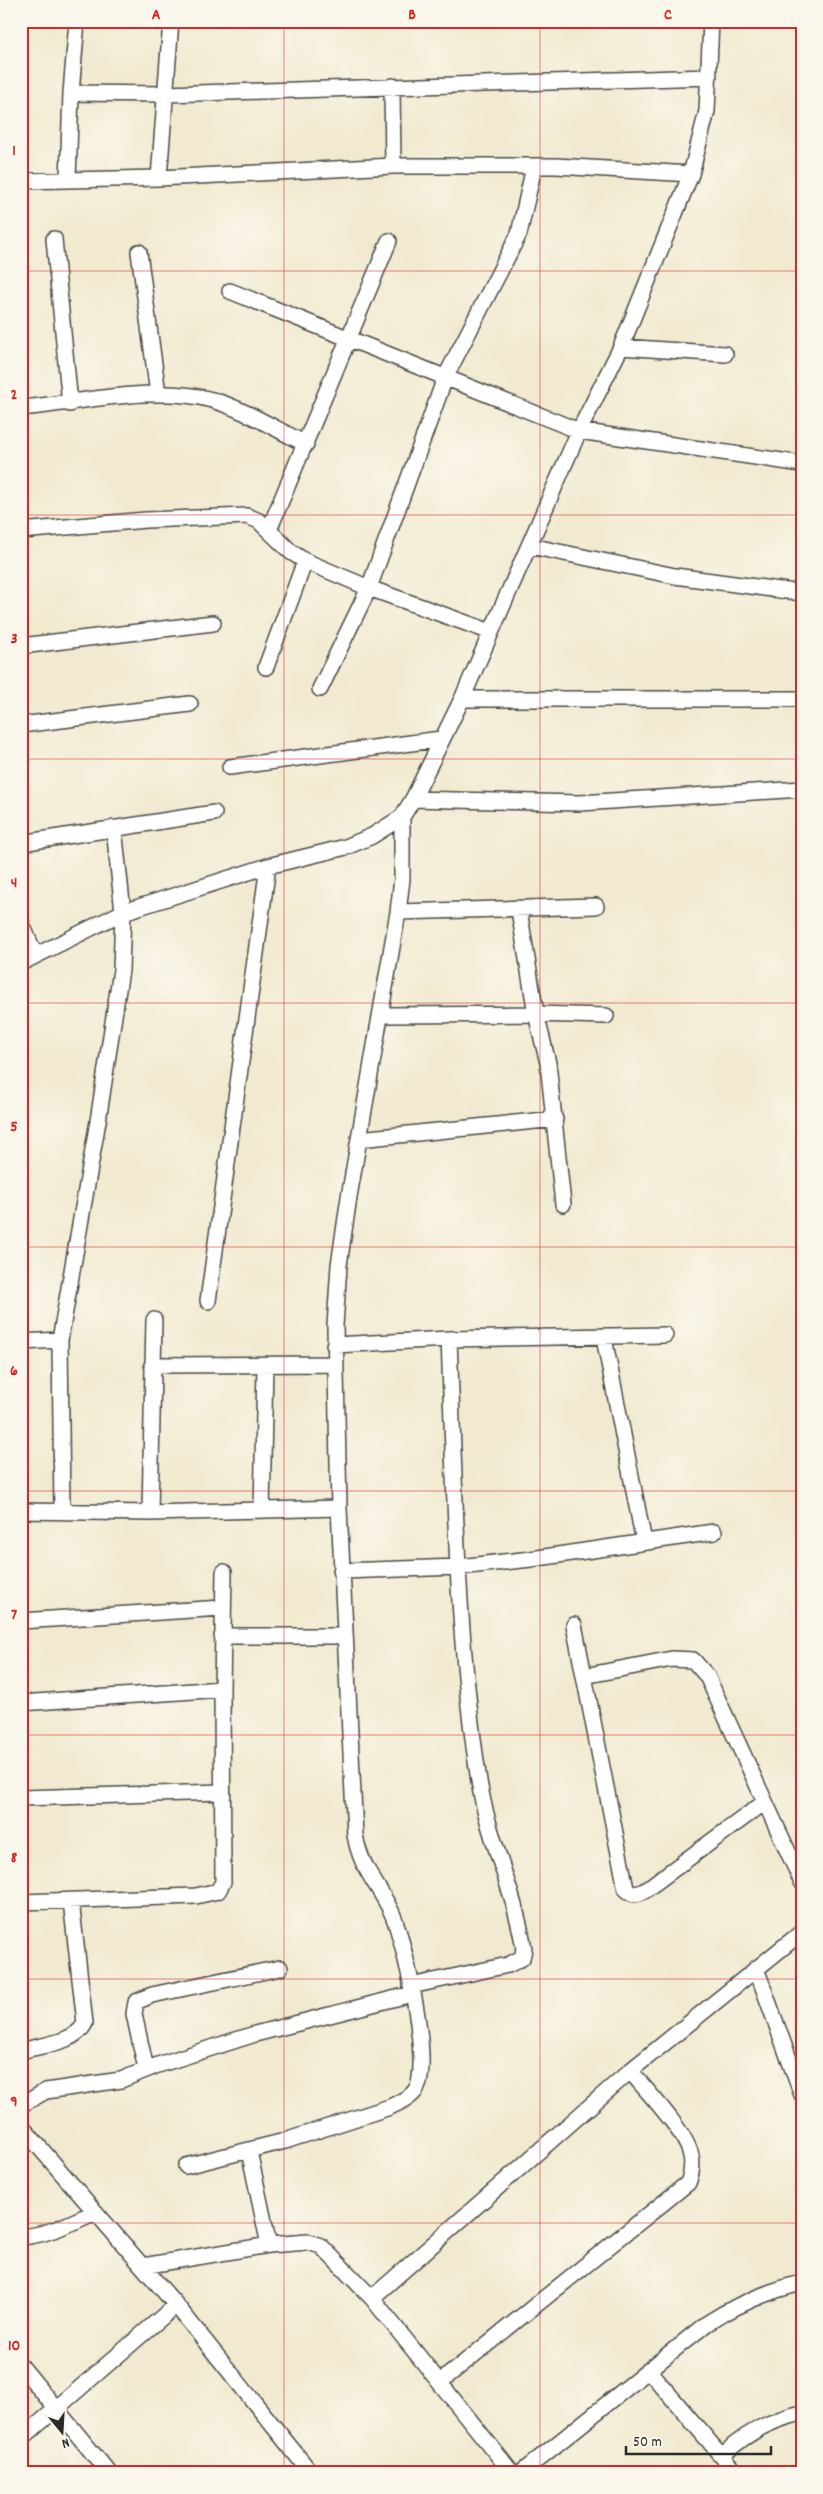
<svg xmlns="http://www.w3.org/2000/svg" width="823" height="2494" font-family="Dekko,sans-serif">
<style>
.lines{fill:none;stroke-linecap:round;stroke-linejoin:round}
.minor-casing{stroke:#494844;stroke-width:18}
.minor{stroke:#fff;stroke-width:15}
.grid{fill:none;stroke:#d62828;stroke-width:1;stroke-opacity:0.55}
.neatline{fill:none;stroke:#d62828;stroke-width:2}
.grid-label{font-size:16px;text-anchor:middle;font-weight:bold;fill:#d62828}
</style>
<rect width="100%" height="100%" fill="#fbf7ec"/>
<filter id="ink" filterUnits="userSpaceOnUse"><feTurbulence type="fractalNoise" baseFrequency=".02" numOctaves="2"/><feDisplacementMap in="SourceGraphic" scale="10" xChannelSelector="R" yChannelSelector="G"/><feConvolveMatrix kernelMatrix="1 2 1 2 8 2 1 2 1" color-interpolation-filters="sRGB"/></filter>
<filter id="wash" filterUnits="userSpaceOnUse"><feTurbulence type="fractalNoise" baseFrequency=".0096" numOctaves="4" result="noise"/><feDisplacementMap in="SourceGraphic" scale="20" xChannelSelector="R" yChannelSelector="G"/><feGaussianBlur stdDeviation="1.12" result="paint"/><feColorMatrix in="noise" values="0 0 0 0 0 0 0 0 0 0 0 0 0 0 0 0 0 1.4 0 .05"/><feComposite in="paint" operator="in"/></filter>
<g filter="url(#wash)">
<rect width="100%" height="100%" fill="#f1ead0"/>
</g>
<g filter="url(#ink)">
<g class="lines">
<g class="minor-casing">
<path id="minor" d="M392,86L393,166
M71,93L165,94L709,77
M159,178L171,21
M68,179L71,93L77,21
M21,181L159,178L393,166H556L691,174
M54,239L70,404
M139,252L158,394
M230,291L579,431L802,464
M621,347L725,354
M21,408C79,403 156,384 212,400C244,409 275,429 306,444
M269,530L389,241
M21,531L146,520L247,516L259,521L291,552L305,561L369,588L491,632
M530,546L675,576L802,593
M21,646L213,623
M266,667L305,561
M320,689L369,588L445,378L519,234L534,167
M462,699H802
M21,725L190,704
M230,767L441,739
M413,799L580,803L802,789
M21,843L214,813
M519,910L536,1014L548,1063L563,1204
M398,912L596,906
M21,922L35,955
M21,963L123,912L268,866L346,847L372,836L402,817L413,799L462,699L579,431L621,347L691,174L707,111L711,21
M382,1015L536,1014L606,1016
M359,1139L555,1119
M208,1301L268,866
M604,1338L644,1542
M21,1342L60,1340
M334,1345L449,1339L665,1335
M152,1365L334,1364
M262,1510L265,1365
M21,1511L150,1513L339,1508
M62,1511L60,1340L98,1121L121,970L123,912L114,828
M150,1513L154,1320
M341,1571L459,1567L531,1559L714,1532
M21,1621L222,1608
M574,1625L626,1889C632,1895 636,1895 644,1891L765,1802
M222,1636H345
M584,1676L672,1659L693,1660L707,1676L802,1882
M21,1703L222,1689
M21,1798L222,1792
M21,1902L196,1896L218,1891L223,1882L222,1689L224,1572
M756,1968L802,2095
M411,1986L508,1965L522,1958L524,1949C515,1892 488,1838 479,1781C456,1635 455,1486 449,1339
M21,2051C41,2045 76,2043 85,2023L71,1901
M146,2069L134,2014L136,2002L152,1995L280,1968
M21,2105L46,2091L121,2080L158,2065L255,2034L412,1994
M21,2126L176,2305L311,2473
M249,2151L269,2245
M186,2166L285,2141L390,2107C399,2102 412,2098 417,2088C431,2060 405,1943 392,1913C378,1883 361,1870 355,1835L339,1508L335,1326L339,1265L349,1197L398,912L402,879V817
M21,2237C48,2235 71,2223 95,2212
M143,2266L269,2245L308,2242L321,2246L372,2298L512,2473
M372,2298L630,2071L802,1932
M21,2366L109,2473
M650,2372L736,2473
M440,2382L688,2183C692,2173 693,2166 691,2156C687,2133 646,2090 630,2071
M21,2439L176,2305
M722,2456C745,2433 770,2420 802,2413
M521,2473L706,2324C736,2305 767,2291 802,2283"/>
</g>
<use href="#minor" class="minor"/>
</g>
</g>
<path class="grid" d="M284,21V2473M540,21V2473M21,271H802M21,515H802M21,759H802M21,1003H802M21,1247H802M21,1491H802M21,1735H802M21,1979H802M21,2223H802"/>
<rect width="823" height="2494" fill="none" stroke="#fbf7ec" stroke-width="55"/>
<g transform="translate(62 2432) rotate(162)" stroke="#fbf7ec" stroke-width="4" paint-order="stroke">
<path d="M0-4L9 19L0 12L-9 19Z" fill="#2b2b2b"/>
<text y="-8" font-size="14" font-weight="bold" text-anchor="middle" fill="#2b2b2b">N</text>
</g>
<path d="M626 2446v8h145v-8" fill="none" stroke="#2b2b2b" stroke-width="2.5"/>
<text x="633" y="2446" font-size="15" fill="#2b2b2b" stroke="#fbf7ec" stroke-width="4" paint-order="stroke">50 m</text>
<rect x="28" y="28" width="768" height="2438" class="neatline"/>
<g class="grid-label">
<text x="156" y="19">A</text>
<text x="412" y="19">B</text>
<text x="668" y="19">C</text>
<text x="14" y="155">1</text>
<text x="14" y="399">2</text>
<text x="14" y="643">3</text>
<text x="14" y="887">4</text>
<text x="14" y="1131">5</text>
<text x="14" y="1375">6</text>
<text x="14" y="1619">7</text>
<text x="14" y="1862">8</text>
<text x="14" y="2106">9</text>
<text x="14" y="2350">10</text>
</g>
</svg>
